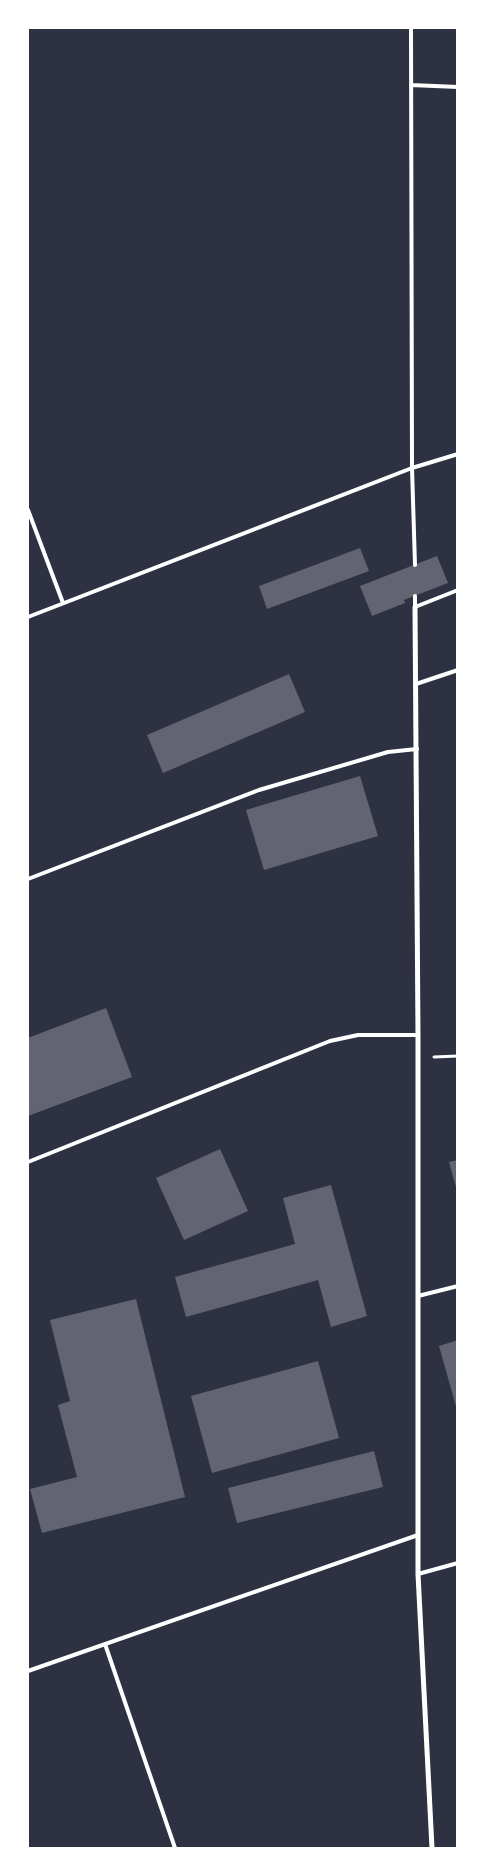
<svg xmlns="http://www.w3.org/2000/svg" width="485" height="1876" font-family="Roboto,sans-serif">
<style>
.building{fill:#626471}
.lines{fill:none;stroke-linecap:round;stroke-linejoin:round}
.path{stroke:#fff;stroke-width:3}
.service{stroke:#fff;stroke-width:4}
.minor{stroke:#fff;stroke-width:5}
</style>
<rect width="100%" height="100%" fill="#2d3142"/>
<path class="building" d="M360,548L369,571L267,609L259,586Z
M437,556L448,583L404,600L405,603L372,616L360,586Z
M289,674L305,712L163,773L147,735Z
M360,776L378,836L264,870L246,810Z
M106,1008L132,1077L28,1116V1038Z
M220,1149L248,1211L184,1240L156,1178Z
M458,1160V1191H457L449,1162Z
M331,1185L367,1316L331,1327L318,1280L186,1317L175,1277L295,1244L283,1198Z
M136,1299L185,1497L42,1533L30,1489L77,1477L58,1405L70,1401L50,1320Z
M458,1340V1410H457L439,1346Z
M318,1361L339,1438L212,1473L191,1396Z
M374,1451L383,1487L237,1523L228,1488Z"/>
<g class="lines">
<path class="path" d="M434,1057L458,1056"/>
<path class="service" d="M411,28L412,468L415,565
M411,85L458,87
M28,510L63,603
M415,596V607L458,590
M28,617L412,468L458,454
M416,684L458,670
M28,879L259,790L388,752L417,749
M28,1162L330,1041L358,1035H418
M418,1296L458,1286
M418,1574L458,1563
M105,1644L175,1848
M28,1671L418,1535"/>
<path class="minor" d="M415,607L418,1035V1574L432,1848"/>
</g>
<rect width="485" height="1876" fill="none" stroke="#ffffff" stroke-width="58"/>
</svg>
